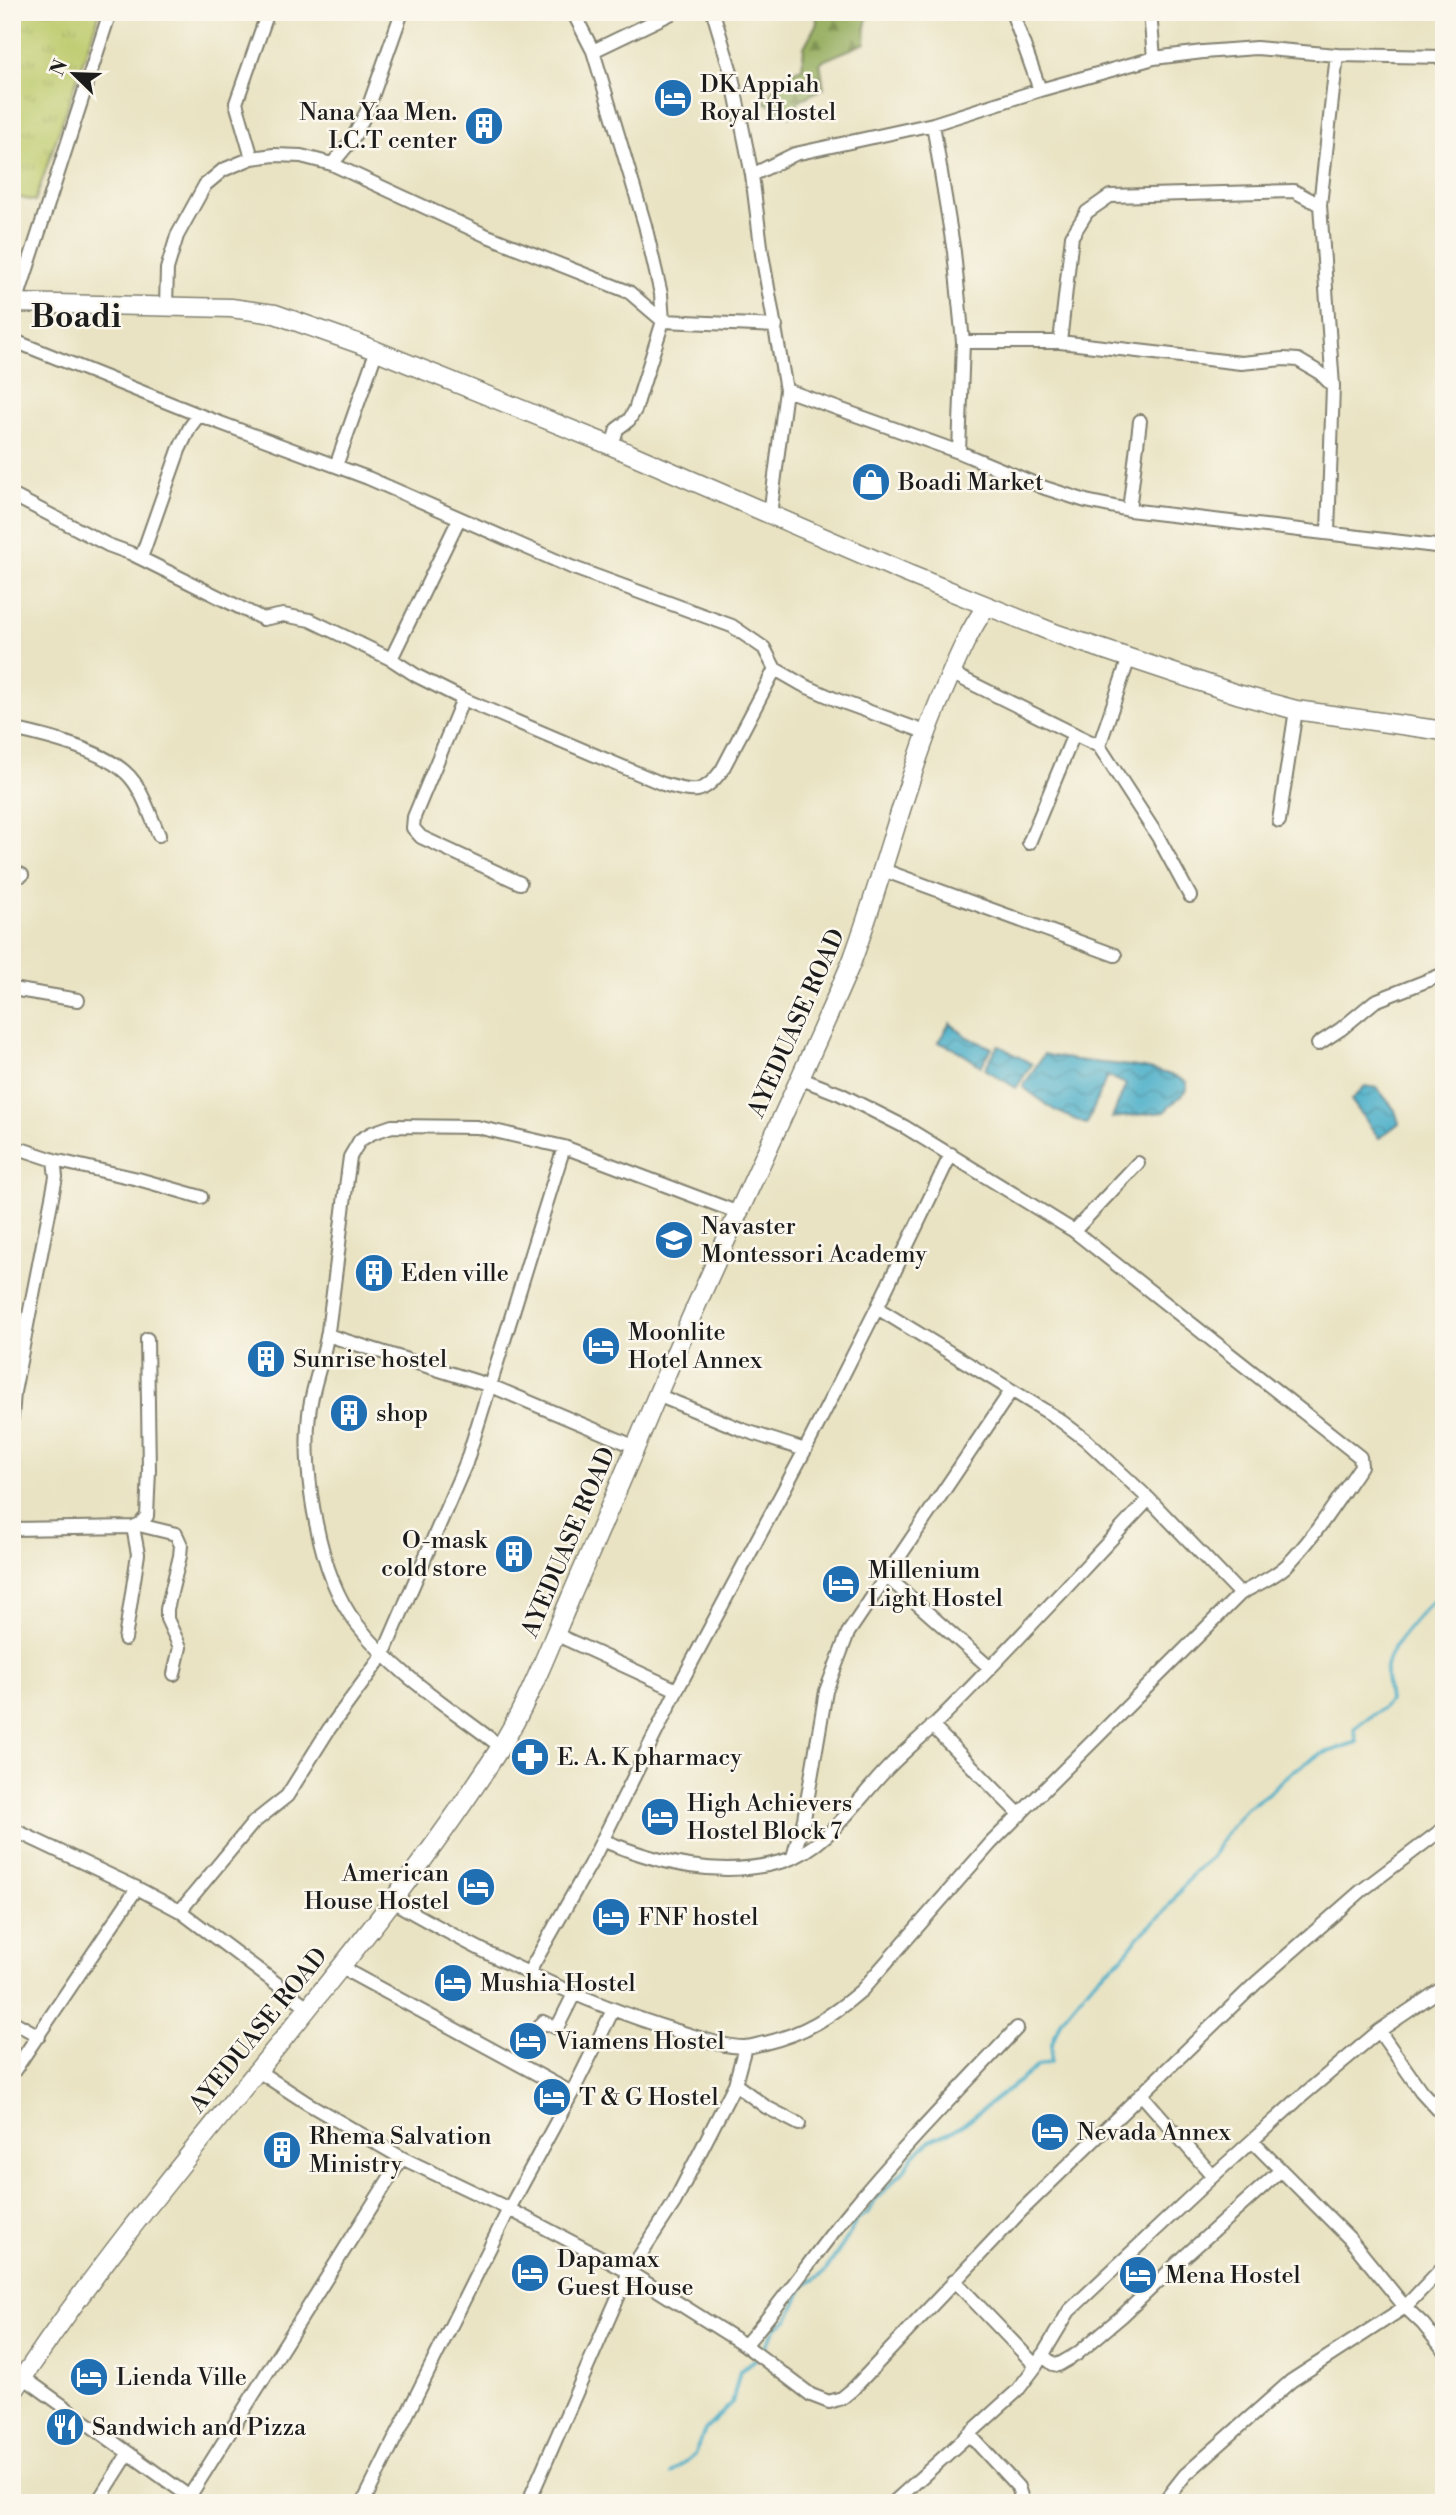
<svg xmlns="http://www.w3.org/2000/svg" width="1456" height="2515" font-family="'Libre Bodoni',serif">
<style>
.grass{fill:url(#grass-tufts);stroke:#6c7344;stroke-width:2}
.forest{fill:url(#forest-firs);stroke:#59653e;stroke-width:2}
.water{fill:url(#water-waves);stroke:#326572;stroke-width:2}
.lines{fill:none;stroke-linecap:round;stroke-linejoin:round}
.stream{stroke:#49aec8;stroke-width:3.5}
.street-casing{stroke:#828070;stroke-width:16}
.secondary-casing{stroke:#828070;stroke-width:21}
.street{stroke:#fff;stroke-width:12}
.secondary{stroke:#fff;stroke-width:18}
.labels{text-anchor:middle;stroke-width:5;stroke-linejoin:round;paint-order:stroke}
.poi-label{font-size:24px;fill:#1c1c1c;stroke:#fbf7ec;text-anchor:start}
.street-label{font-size:24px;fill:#1c1c1c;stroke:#fbf7ec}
.district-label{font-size:32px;font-weight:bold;fill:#1c1c1c;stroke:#fbf7ec}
</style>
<defs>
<pattern id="grass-tufts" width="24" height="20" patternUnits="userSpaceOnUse" patternTransform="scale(1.75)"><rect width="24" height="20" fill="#bdca6c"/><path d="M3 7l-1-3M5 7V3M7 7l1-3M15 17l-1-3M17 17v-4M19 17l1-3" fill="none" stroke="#a2ad5d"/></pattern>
<pattern id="forest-firs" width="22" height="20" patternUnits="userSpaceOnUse" patternTransform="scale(1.75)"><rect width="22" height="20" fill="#96ae60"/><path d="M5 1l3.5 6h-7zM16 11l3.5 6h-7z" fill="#7a8d4e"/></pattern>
<pattern id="water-waves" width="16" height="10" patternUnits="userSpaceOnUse" patternTransform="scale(1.75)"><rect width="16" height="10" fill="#49aec8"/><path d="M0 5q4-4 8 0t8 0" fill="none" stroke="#3c8da2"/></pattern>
</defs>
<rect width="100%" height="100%" fill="#fbf7ec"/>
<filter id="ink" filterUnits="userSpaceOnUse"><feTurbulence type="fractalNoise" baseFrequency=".0143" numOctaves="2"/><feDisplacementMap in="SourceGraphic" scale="14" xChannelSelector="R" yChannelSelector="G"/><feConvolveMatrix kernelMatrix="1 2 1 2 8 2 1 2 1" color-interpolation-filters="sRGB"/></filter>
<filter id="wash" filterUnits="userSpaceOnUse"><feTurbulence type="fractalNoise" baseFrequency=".00686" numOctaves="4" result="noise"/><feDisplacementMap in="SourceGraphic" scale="28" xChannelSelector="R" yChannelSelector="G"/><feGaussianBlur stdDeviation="1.57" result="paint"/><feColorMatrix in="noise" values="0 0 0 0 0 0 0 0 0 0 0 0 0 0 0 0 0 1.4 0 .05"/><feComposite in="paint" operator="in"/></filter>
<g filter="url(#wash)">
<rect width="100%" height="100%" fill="#e9e3c3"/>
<path class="grass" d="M12,12H100L35,201L12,196Z"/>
<path class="forest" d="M816,12H872L866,21L865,43L820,62L824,88L800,100L790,116L764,102C777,83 780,75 802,68L804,47L817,23Z"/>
<path class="water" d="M950,1023L967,1037L992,1048L981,1066L957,1050L938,1042Z
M998,1045L1032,1064L1016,1088L985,1069Z
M1044,1054C1092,1067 1142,1059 1187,1082V1090L1164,1112L1112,1118L1126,1084L1107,1076L1087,1124L1083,1123L1054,1110L1023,1087Z
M1365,1086L1377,1088L1395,1110L1399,1123L1379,1138L1351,1100Z"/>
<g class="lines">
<path class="stream" d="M762,2353L776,2327L788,2320L803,2287L824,2273L848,2237L857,2219L869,2212L876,2199L903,2172L914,2155L931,2140L960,2127L1038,2066L1051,2062L1052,2043L1061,2020L1096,1978L1123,1957L1139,1936L1163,1914L1194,1872L1212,1857L1222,1838L1246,1809L1267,1794L1292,1771L1319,1755L1357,1742L1354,1730C1365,1717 1378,1715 1389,1701C1388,1690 1385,1677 1386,1667C1390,1643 1426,1607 1444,1591
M671,2474L694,2455L705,2430L732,2403L740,2371L756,2359"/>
</g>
</g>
<g filter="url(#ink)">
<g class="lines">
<g class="street-casing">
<path id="street" d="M573,12L593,51L645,225L661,294L663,321L635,410L629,420L617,429L612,446
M713,12L731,72L752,175L762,254L786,390L770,515
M1012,12L1040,90
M1150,12L1154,58
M593,51L674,12
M933,124L954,252L963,342L959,452
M252,158L236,103L268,12
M332,164L352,140L367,111L402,12
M752,175L795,154L933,124L1040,90L1154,58L1203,52L1256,48L1337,55L1444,57
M16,303L110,12
M166,306L167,269L177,236L205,185L223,170L252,158L274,155L301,156L332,164L485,235L629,292L663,321L776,326
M12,340L199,415L368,478L571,567L732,626L764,648L775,669L803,685L837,700L925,732
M963,342H1060L1241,363L1284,359L1298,360L1320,373L1333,386
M1060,342L1072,236L1087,212L1110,196L1294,191L1320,205
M786,390L959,452L1045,488L1086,501L1129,510L1444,547
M336,466L376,352
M12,495L108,545L130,553L263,619L283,615L310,620L391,659L417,676L463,699L663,784C693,792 702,797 722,770L775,669
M1129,510L1140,421
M1328,533L1333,386L1320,205L1337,55
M141,558L179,450L190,427L199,415
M1129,658L1099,746L1158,837L1190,896
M391,659L459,519
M951,673L1074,734
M463,699L414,817L413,828L421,837L520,883
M12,729C45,736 114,752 134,782C145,797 151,818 159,835
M1279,821L1296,710
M1029,843L1074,734L1099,746
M883,870L1115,955
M12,871L22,875
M12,989L78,1000
M1318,1044L1341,1029L1375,1001L1444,974
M12,1146L54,1160L138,1179L201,1197
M1074,1231L1138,1163
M877,1308L1057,1418L1086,1440L1149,1499L1240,1594
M327,1335L491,1386L636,1447
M657,1395L743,1430L805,1450
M12,1417L14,1392L56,1177L54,1160
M139,1525L176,1534L181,1545L180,1556L167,1609V1619L180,1647L174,1674
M12,1529L133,1527L140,1524L147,1516L149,1470L147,1339
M886,1576L989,1667
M555,1634L677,1690
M125,1639L138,1554L133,1527
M932,1726L1020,1815
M501,1747C451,1708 395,1674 356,1623C319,1576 302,1473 309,1414C312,1386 324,1359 328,1331C336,1273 342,1215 350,1157L360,1140L372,1133L392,1126L477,1127L564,1147L739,1213
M12,1829L137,1888L180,1911L309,2008
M602,1840C660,1864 722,1879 784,1861C827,1848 856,1801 886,1770C900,1755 917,1741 932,1727C1007,1653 1077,1575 1149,1499
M793,1857L804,1819L826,1691L848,1633L1011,1391
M392,1901C483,1953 577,2001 677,2031C698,2037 723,2047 744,2047C751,2047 759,2044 765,2043C804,2034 832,2016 862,1990L991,1843L1240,1594C1255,1585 1273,1578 1286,1566C1315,1537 1338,1499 1361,1466L1360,1457L1074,1231L905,1127L840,1094L799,1078
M180,1911L253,1823L287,1796L329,1729L383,1655L466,1463L564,1147
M340,1967L572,2093
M529,1972L593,1859L677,1690L805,1450L877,1308L951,1154
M12,2021L39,2036
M537,2030L543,2022L557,2028L574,1994
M1379,2031L1421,2091L1444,2116
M258,2071L307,2103L402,2158L509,2209L629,2272L745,2345L811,2395L829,2402L842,2398L853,2389L1023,2209L1256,1983L1361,1891L1444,1828
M12,2074L137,1888
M735,2084L766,2107L799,2124
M1141,2094L1213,2176
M1252,2141L1349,2238L1405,2307L1423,2324L1444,2350
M954,2280L1036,2366
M745,2345C783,2302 814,2254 851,2210C903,2147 961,2088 1017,2028
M1042,2355L1053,2364L1058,2365L1077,2354L1122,2316L1184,2257L1281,2170
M23,2377L198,2503
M969,2434L1018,2487L1021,2496L1019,2503
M189,2497L402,2158
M97,2503L128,2454
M363,2503L509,2209L572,2093L613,2010
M528,2503L629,2272L674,2203L735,2084L745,2047
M893,2503L1017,2391L1036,2366L1069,2311L1213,2176L1296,2101L1379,2031L1444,1987
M1163,2503L1185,2475L1291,2381L1405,2307L1444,2266"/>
</g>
<g class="secondary-casing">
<path id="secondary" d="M12,303L231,308L275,314L357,343L612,446L908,574L1057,634L1237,694L1296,710L1444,731
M12,2394C159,2169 352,1978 498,1751C528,1704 548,1650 570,1599C599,1532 628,1466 656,1398C718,1251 789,1108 852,961C886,869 907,773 947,683C958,657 970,629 986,607"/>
</g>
<use href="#street" class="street"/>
<use href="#secondary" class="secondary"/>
</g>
</g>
<defs>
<g id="hotel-disc" transform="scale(2.0125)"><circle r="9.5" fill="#1f6fb2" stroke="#fbf7ec"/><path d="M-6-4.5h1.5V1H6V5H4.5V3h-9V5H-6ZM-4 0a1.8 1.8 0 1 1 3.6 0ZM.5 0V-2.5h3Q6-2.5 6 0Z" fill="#fff"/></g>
<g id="building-disc" transform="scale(2.0125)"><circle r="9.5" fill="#1f6fb2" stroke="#fbf7ec"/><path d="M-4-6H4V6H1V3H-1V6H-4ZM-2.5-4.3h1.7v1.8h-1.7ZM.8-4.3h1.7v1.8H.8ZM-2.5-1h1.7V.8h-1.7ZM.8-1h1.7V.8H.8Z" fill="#fff"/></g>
<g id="shop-disc" transform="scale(2.0125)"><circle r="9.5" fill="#1f6fb2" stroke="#fbf7ec"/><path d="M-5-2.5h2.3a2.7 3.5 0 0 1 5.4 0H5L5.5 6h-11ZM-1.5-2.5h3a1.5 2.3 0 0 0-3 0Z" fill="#fff"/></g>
<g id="school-disc" transform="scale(2.0125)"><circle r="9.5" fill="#1f6fb2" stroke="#fbf7ec"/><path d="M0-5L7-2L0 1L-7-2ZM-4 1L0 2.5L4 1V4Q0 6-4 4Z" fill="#fff"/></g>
<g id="pharmacy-disc" transform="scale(2.0125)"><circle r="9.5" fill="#1f6fb2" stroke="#fbf7ec"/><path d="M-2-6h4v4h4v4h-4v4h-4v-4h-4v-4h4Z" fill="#fff"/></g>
<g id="restaurant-disc" transform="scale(2.0125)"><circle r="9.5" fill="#1f6fb2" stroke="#fbf7ec"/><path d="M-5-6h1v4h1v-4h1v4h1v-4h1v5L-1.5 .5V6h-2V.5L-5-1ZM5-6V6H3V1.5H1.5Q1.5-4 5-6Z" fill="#fff"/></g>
</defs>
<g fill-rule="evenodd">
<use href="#hotel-disc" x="673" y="98"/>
<use href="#building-disc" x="484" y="126"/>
<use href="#shop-disc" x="871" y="482"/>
<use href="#school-disc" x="674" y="1240"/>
<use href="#building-disc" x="374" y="1273"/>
<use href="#hotel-disc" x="601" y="1346"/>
<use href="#building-disc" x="266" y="1359"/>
<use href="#building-disc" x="349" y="1413"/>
<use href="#building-disc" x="514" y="1554"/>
<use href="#hotel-disc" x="841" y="1584"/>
<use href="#pharmacy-disc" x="530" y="1757"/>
<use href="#hotel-disc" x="660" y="1817"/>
<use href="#hotel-disc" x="476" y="1887"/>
<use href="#hotel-disc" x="611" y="1917"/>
<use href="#hotel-disc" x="453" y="1983"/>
<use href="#hotel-disc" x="528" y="2041"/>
<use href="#hotel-disc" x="552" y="2097"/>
<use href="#hotel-disc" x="1050" y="2132"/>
<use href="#building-disc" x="282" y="2150"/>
<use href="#hotel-disc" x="530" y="2273"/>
<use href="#hotel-disc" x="1138" y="2275"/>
<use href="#hotel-disc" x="89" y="2377"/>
<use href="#restaurant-disc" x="65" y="2427"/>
</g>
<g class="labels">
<g class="poi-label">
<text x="700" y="92">DK Appiah<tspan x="700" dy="28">Royal Hostel</tspan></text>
<text x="457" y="120" text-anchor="end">Nana Yaa Men.<tspan x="457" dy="28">I.C.T center</tspan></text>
<text x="898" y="490">Boadi Market</text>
<text x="701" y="1234">Navaster<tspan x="701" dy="28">Montessori Academy</tspan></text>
<text x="401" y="1281">Eden ville</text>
<text x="628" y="1340">Moonlite<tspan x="628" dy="28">Hotel Annex</tspan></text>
<text x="293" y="1367">Sunrise hostel</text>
<text x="376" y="1421">shop</text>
<text x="487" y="1548" text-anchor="end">O-mask<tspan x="487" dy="28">cold store</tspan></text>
<text x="868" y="1578">Millenium<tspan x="868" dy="28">Light Hostel</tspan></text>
<text x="557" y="1765">E. A. K pharmacy</text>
<text x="687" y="1811">High Achievers<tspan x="687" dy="28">Hostel Block 7</tspan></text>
<text x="449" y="1881" text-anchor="end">American<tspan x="449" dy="28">House Hostel</tspan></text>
<text x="638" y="1925">FNF hostel</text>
<text x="480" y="1991">Mushia Hostel</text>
<text x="555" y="2049">Viamens Hostel</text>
<text x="579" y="2105">T &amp; G Hostel</text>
<text x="1077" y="2140">Nevada Annex</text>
<text x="309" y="2144">Rhema Salvation<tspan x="309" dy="28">Ministry</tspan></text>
<text x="557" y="2267">Dapamax<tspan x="557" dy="28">Guest House</tspan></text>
<text x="1165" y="2283">Mena Hostel</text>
<text x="116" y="2385">Lienda Ville</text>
<text x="92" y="2435">Sandwich and Pizza</text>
</g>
<g class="street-label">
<text transform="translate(796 1023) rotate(-66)" y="8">AYEDUASE ROAD</text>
<text transform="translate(568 1542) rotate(-67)" y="8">AYEDUASE ROAD</text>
<text transform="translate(258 2030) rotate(-51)" y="8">AYEDUASE ROAD</text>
</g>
<g class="district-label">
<text x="76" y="327">Boadi</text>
</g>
</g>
<rect width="1456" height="2515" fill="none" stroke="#fbf7ec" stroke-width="42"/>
<g transform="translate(74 74) rotate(293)" stroke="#fbf7ec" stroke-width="5" paint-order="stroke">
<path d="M0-5L12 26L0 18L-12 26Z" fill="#1c1c1c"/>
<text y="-10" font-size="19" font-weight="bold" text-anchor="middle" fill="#1c1c1c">N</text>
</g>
</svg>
